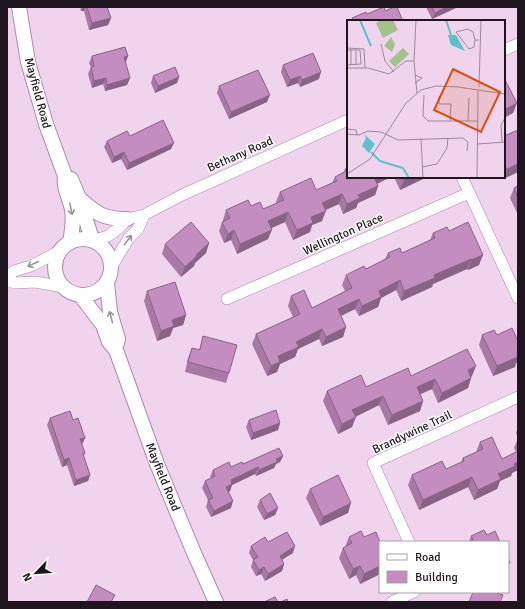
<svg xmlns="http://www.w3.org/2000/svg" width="525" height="609" font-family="Signika,sans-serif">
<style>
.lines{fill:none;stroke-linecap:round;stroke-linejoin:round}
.minor-casing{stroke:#a68ca4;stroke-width:12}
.tertiary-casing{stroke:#a68ca4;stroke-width:16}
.minor{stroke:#fff;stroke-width:11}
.tertiary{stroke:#fff;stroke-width:14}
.wall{fill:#a879a5}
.shaded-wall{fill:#886386}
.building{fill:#c38dc0;stroke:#886386}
.oneway{stroke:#9a969a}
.labels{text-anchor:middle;stroke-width:3;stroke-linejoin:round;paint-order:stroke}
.street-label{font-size:12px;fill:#1f151e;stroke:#fff}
.inset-river{fill:none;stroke:#5dc2c7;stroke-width:2}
.inset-road{fill:none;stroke:#9c889b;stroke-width:1}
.view{fill:#d4520e;fill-opacity:0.15;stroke:#d4520e;stroke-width:2}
.inset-edge{fill:none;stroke:#1f151e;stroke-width:2}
</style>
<rect width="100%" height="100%" fill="#f0d4ee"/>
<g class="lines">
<g class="minor-casing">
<path id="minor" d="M504,50L518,44
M462,177L518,298
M95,240L108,236L119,228L127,219L144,215L180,196L348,120
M112,266L129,238L138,229L144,215
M7,277L14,271L31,266L60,251
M7,280L15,283L35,282L64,287
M227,299L469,193
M409,542L373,463L518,397
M392,602L414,592"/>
</g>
<g class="tertiary-casing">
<path id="tertiary" d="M19,7L28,62L46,124L65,176C63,188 70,198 72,210C74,221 72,231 70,242
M71,179L79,198L92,239
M80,199C97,214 103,219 127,219
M55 267a28 28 0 1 1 56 0a28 28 0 1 1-56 0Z
M107,283L110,312L118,339L117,343
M80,295L103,325L109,342L116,350L157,464L194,553L216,602"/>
</g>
<use href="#minor" class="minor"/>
<use href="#tertiary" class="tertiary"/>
</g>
<path class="wall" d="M80,7H107L111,18L108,25L89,30L84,11H81Z
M426,7H458L432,19Z
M92,56H128L125,63L130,78L127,85L105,91L103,84L92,88L88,74L91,67L89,63Z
M283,65L319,79L300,87L298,83L287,87L281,72Z
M153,76L179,77L177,83L155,93L151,83Z
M219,86L267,102L229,119L217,93Z
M518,130V172L503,179L502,177H504V136Z
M130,136L171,149L127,170L121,159L112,163L104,147L107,141Z
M345,169L348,177H391L377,183L378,186L375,195L358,203L356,208L343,214L339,204L325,210L322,221L312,225L310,232L293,240L285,222L271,228L268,239L237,254L231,240L224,243L219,231L222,222L223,221V220L226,210L251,206L263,209L277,203L276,202L280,192L316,190L332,183L335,177L344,172Z
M394,177H427L400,190Z
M518,186V215L510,198L514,188Z
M449,231L479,265L468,270L467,269L433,284L432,287L401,301L396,290L381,298L378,307L359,316L355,309L341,316L346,327L343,337L322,346L319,339L298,349L295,357L280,364L277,372L267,376L252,344L256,334L293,317L288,306L291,296L312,308L345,291L342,285L346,275L366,269L385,259L388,253H402L430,240L433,233Z
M209,243L206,253L195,263L194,266L181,277L162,254L165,244Z
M147,291L186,315L183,325L173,328L170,336L157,341L144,301Z
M482,335L518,362L516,363L515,367L493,376L479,345Z
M203,336L229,373L226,383L185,372L188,358L192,348L199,350Z
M411,376H472L471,377V378L468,388L438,403L432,389L420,394L423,401L420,411L388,425L379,405L355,417L352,427L338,434L323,401L327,391L366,387Z
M50,418L73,420L85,438L82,445L85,453L84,456L90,475L88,481L74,486L67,465L62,467L47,425Z
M249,420L280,423L278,430L251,440L246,427Z
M518,427V438L516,433Z
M518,438V470L512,473L511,476L500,481L497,489L474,500L468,487L419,510L408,485L412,475L446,469L461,462L463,458L476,452L480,442L502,459L516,452L514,448Z
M283,456L280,462L276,464L274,468L256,476L255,474L232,485L230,491L228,492L231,508L211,517L206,507L208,500L202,488L205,481L211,478L210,477L213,470L231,467L243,464Z
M310,489L348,513L320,526L306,498Z
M260,500L278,508L275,515L264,520L257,507Z
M487,535L500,542H469L471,536Z
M349,537H364L380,542V574L360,584L356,575L349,579L339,558L343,548L345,547Z
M268,542L293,553L282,560L284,564L282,571L265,581L261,574L256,576L251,567L253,560L249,553L251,546Z"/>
<path class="shaded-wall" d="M83,7H85L84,11H81Z
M446,7H458L432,19L435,13Z
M111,18L108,25L89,30L92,23Z
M128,56L126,62L121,64L124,57Z
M321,72L319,79L300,87L302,80Z
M300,76L298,83L287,87L290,80Z
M179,77L177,83L155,93L158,86Z
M106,78L103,84L92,88L94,81Z
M130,78L127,85L105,91L107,85Z
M270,95L267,102L229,119L231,112Z
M517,103L513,113L504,118V110Z
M174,143L171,149L127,170L129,163Z
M124,152L121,159L112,163L114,157Z
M518,164V172L503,179L507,169Z
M374,177H391L371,187Z
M410,177H427L400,190L404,180Z
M378,186L375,195L358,203L356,208L343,214L347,204L358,195Z
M342,194L339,204L319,213L322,203Z
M326,211L322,221L312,225L310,232L293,240L297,230L311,217Z
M288,212L285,222L265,231L268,221Z
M234,230L231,240L224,243L228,234Z
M272,230L268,239L237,254L240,244Z
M209,243L206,253L195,263L194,266L181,277L185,267L196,255Z
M483,255L479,265L468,270L471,260Z
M471,259L467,269L433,284L432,287L401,301L404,291L434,275Z
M400,280L396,290L381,298L378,307L359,316L362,306L379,291Z
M359,299L355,309L334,319L338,309Z
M186,315L183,325L173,328L170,336L157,341L161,331L172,320Z
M346,327L343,337L322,346L326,337Z
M322,329L319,339L298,349L295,357L280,364L277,372L267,376L271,366L278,356L296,342Z
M518,353V362L516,363L515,367L493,376L497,366Z
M476,366L472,376L464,380L468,370Z
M471,378L468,388L438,403L442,393Z
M435,379L432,389L414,397L417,387Z
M383,396L379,405L349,420L352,410Z
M423,401L420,411L388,425L392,415Z
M356,417L352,427L338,434L342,424Z
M280,423L278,430L251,440L253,433Z
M85,438L82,444L78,446L80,439Z
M283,456L280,462L276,464L274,468L256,476L259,470L276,459Z
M69,458L67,465L62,467L64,460Z
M518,462V470L512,473L511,476L500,481L497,489L474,500L478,490L498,474Z
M258,467L255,474L232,485L230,491L224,494L226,487L231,480Z
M90,475L88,481L74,486L76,480Z
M472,477L468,487L419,510L423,500Z
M233,501L231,508L211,517L214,511Z
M351,503L348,513L320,526L323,517Z
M278,508L275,515L264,520L267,514Z
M295,546L293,553L277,562L280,556Z
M284,564L282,571L265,581L268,574Z
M360,566L356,575L349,579L353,569Z
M380,566V574L360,584L364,574Z
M264,567L261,574L256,576L259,570Z"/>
<path class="building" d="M87,7H107L111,18L92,23Z
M384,7L385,11L394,7H397L403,21H354L352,18L366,12L367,14Z
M432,7H446L435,13Z
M125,47L128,56L124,57L130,78L107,85L106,78L94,81L91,67L94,66L92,56Z
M313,53L321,72L302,80L300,76L290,80L283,65Z
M175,67L179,77L158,86L153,76Z
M258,70L270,95L231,112L219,86Z
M504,78L517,103L504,110Z
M163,120L174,143L129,163L124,152L114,157L107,141L127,131L130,136Z
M518,130V164L507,169L504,164V136Z
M348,168V177H374L378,186L358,195L360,198L347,204L342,194L322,203L326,211L311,217L313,223L297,230L288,212L268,221L272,230L240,244L234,230L228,234L222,222L230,218L226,210L248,200L251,206L260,202L263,209L284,200L280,192L311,178L316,190L337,181L335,177L346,171L345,169Z
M402,177H410L404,180Z
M518,186V198L514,188Z
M191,222L209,243L196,255L197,256L185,267L165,244Z
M468,222L483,255L471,260V259L434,275L435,278L404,291L400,280L379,291L381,297L362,306L359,299L338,309L346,327L326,337L322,329L296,342L299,347L278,356L280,362L271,366L256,334L300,314L291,296L304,290L312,308L352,288L346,275L364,266L366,269L390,257L388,253L400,248L402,253L435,238L433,233L447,227L449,231Z
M175,282L186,315L172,320L174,326L161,331L147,291Z
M512,328L518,341V353L517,354L518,357L497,366L482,335L494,330L497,335Z
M203,336L237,345L229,373L188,362L192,348L200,350Z
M467,349L476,366L468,370L471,378L442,393L435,379L417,387L423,401L392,415L383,396L352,410L356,417L342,424L327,391L361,375L366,387L408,368L411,376Z
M276,410L280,423L253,433L249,420Z
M70,411L73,420L78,418L85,438L80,439L85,453L83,454L90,475L76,480L69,458L64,460L50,418Z
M492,437L502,459L518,451V462L514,464L515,466L498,474L501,479L478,490L472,477L423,500L412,475L442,461L446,469L464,461L463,458L483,449L480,442Z
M279,448L283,456L276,459L277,462L259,470L258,467L231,480L232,484L226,487L233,501L214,511L208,500L213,498L205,481L215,476L213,470L229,462L231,467L242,462L243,464Z
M338,475L351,503L323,517L310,489Z
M270,493L278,508L267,514L260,500Z
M484,530L487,535L495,531L500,542H473L474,541L471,536Z
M361,531L364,537L376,532L380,542V566L364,574L360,566L353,569L343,548L352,543L349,537Z
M287,532L295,546L280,556L284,564L268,574L264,567L259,570L253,560L258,557L251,546L265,537L268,542Z
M508,558L510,563L508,564Z
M96,585L115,595L111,602H87Z
M473,592H495L503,595L500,602H469Z
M275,597L278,602H264Z
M287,599L288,602H281Z"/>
<defs><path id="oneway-shaft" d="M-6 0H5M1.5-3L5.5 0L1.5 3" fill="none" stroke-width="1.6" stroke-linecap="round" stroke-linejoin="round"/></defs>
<g class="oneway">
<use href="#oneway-shaft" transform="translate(71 209) rotate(78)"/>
<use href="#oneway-shaft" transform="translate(128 240) rotate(-53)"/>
<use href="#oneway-shaft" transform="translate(33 264) rotate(155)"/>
<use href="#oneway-shaft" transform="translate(111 317) rotate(-105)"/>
</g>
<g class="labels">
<g class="street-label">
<text transform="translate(38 93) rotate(75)" y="4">Mayfield Road</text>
<text transform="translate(240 154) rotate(-24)" y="4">Bethany Road</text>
<text transform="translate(343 234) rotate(-24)" y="4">Wellington Place</text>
<text transform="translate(412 432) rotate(-25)" y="4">Brandywine Trail</text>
<text transform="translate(163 477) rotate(68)" y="4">Mayfield Road</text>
</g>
</g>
<g transform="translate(347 20)">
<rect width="158" height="158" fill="#f0d4ee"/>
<path d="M33,0H46L51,10L36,18L29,3ZM44,17L48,24L45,32L37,26ZM56,28L62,34L48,47L42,41Z" fill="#a1c28b"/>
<path d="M101,15H109L118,31L104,25ZM17,114L28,124L22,133L15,126L19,118Z" fill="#5dc2c7"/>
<path class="inset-river" d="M13,0L24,26M99,0L104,15M24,132L33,141L56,148L62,158"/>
<path class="inset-road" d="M69,0L67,41L70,73M128,20L126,12L121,9L109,12L122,29L127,27L128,20H132M34,24L38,41L47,52M0,28L17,29L18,48M4,29V45M0,30H13L14,44L0,45M9,30V45M0,48H21L42,54L59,41H67M68,55L75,58L68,63M132,67L134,0M77,75L76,96L81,101H131M92,76V84H104L103,101M121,101L122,78M0,109L9,110L10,115M0,114L12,115L21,111L34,112L51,120L116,118L121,122L120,131M74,118L76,158M155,122L154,105L158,98M131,124L158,122M75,147L90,144L100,128L101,118M0,154L23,139L59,83L74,70L89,66L111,67L158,74M130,158L131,71"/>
<path class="view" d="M106,49L153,72L134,112L87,90Z"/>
<rect width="158" height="158" class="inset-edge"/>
</g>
<rect width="525" height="609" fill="none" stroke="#1f151e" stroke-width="16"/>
<rect x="379" y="541" width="130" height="52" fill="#ffffff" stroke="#a5a1a5"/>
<rect x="387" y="554" width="20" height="6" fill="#ffffff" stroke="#a5a1a5"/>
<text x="415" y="561" font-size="12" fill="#1f151e">Road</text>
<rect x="387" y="571" width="20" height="12" fill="#c38dc0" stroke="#a5a1a5"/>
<text x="415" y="581" font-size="12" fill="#1f151e">Building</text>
<g transform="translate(36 573) rotate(245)" stroke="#ffffff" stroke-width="3" paint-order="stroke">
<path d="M0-3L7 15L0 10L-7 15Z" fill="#1f151e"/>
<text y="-6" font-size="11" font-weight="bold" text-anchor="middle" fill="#1f151e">N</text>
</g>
</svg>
